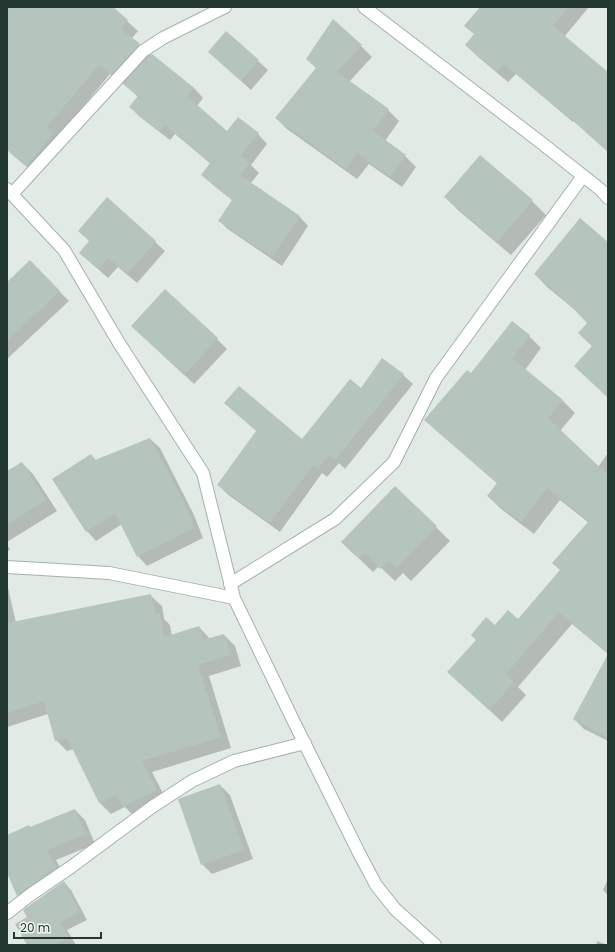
<svg xmlns="http://www.w3.org/2000/svg" width="615" height="952" font-family="Poppins,sans-serif">
<style>
.shadow{fill:#0003}
.building{fill:#b6c4be}
.lines{fill:none;stroke-linecap:round;stroke-linejoin:round}
.street-casing{stroke:#a4b1ab;stroke-width:14}
.street{stroke:#fff;stroke-width:12}
</style>
<rect width="100%" height="100%" fill="#e1eae5"/>
<path class="shadow" d="M7,7H111L138,31L132,38L151,56L152,55L194,88L203,98L197,106L227,132L258,134L267,144L251,165L259,173L250,184L299,216L308,226L282,266L229,230L219,221L233,201L212,184L203,175L211,164L175,134L170,140L140,117L130,107L138,97L123,83L122,84L110,74L56,139L37,175L16,158L7,149Z
M482,7H589L564,37L608,73V152L574,121L573,122L516,74L508,82L477,56L466,45L475,34Z
M226,32L268,70L251,90L219,61Z
M361,46L372,57L349,82L388,110L399,121L385,141L405,156L416,167L402,187L369,164L357,179L287,129L276,118Z
M481,157L532,201L546,215L511,255L459,211L445,197Z
M107,198L165,251L137,283L118,267L108,278L90,262V242Z
M608,243V397L593,347L579,333L589,323L580,314L547,287L535,274Z
M39,271L69,301L7,359V283Z
M142,335L217,339L227,349L194,384Z
M529,336L541,348L525,370L563,401L575,413L560,431L598,467L608,453V654L572,624L518,687L526,695L502,722L449,672L495,627L518,620L561,570L589,523L560,500L534,534L501,509L488,496L498,484L438,432L426,420L471,375Z
M403,375L413,384L345,469L339,463L327,477L322,473L280,532L227,494L218,484L302,441L361,389Z
M150,439L160,448L194,515L203,538L147,566L138,556L122,524L96,541L87,531L91,455L97,461Z
M22,463L33,474L57,511L7,542V472Z
M395,487L450,541L411,581L403,573L395,581L379,566L373,572L342,542Z
M7,544L10,550L7,551Z
M7,583L16,623L151,596L162,606L164,619L170,625L172,636L199,627L210,639L224,635L235,646L241,666L209,676L231,748L152,772L167,801L135,817L125,807L111,814L100,803L74,749L67,751L56,740L48,714L7,727Z
M608,682V741L584,729L574,719Z
M220,785L230,795L253,859L212,874L202,864Z
M75,810L85,820L95,844L56,860L66,878L27,905L18,895L7,871V836L31,828Z
M608,879V896L603,890Z
M64,882L71,890L87,920L67,930L76,945H28V918Z
M597,941L608,945H596Z"/>
<path class="building" d="M7,7H113L128,20L121,29L140,44L111,75L99,65L46,128L53,134L26,166L7,150Z
M480,7H569L553,26L608,72V152L562,111V112L504,64L497,72L465,45L474,34L464,26Z
M333,19L362,45L337,72L389,109L373,131L406,155L390,177L357,153L346,169L275,118L316,68L306,59Z
M226,31L259,60L241,81L208,52Z
M152,54L194,88L187,96L227,131L238,117L259,133L241,155L250,163L240,175L300,216L272,257L218,221L232,200L201,175L210,163L165,125L159,131L129,107L138,96L123,84L148,57Z
M480,155L533,200L497,242L444,197Z
M107,197L156,241L127,274L108,258L98,269L79,253L89,241L78,231Z
M580,218L608,242V398L574,366L592,346L578,333L587,323L568,303L534,274Z
M30,260L60,291L7,340V282Z
M165,289L218,338L184,375L131,326Z
M512,321L530,335L512,358L563,400L548,418L608,475V738L573,719L608,654L559,612L506,674L514,682L489,710L447,672L476,640L471,635L486,617L495,625L508,610L518,619L560,570L552,563L589,521L547,488L521,522L487,496L497,483L424,420L467,370L471,373Z
M382,358L404,374L335,460L329,455L318,469L313,465L270,523L217,485L256,431L224,403L239,386L302,439L350,379L361,388Z
M150,438L185,504L194,528L137,557L115,513L86,532L52,479L91,454L95,460Z
M22,462L46,500L7,525V471Z
M395,486L437,526L397,568L389,560L380,569L365,553L359,559L341,542Z
M151,594L155,614L160,613L164,637L199,626L203,640L224,634L231,655L198,665L221,737L142,761L157,790L123,807L117,795L99,803L67,738L55,741L44,701L7,713V623Z
M220,784L244,850L201,865L178,799Z
M75,809L86,834L47,850L57,868L17,896L7,873V835L29,825L30,827Z
M64,881L80,912L60,922L69,937L55,945H27L15,924L27,917L23,910Z"/>
<g class="lines">
<g class="street-casing">
<path id="street" d="M364,7L539,141L601,190L608,198
M7,189L64,250L119,343L203,473L234,598L293,720L359,853L376,885L395,909L435,945
M12,194L143,51L163,38L225,7
M7,567L109,573L234,598
M230,584L335,519L394,462L436,378L583,176
M7,913L30,895L71,867L152,807L192,781L234,761L305,743"/>
</g>
<use href="#street" class="street"/>
</g>
<rect width="615" height="952" fill="none" stroke="#233831" stroke-width="16"/>
<path d="M14 932v6h87v-6" fill="none" stroke="#233831" stroke-width="2"/>
<text x="20" y="932" font-size="12" fill="#233831" stroke="#f1f7f3" stroke-width="3" paint-order="stroke">20 m</text>
</svg>
